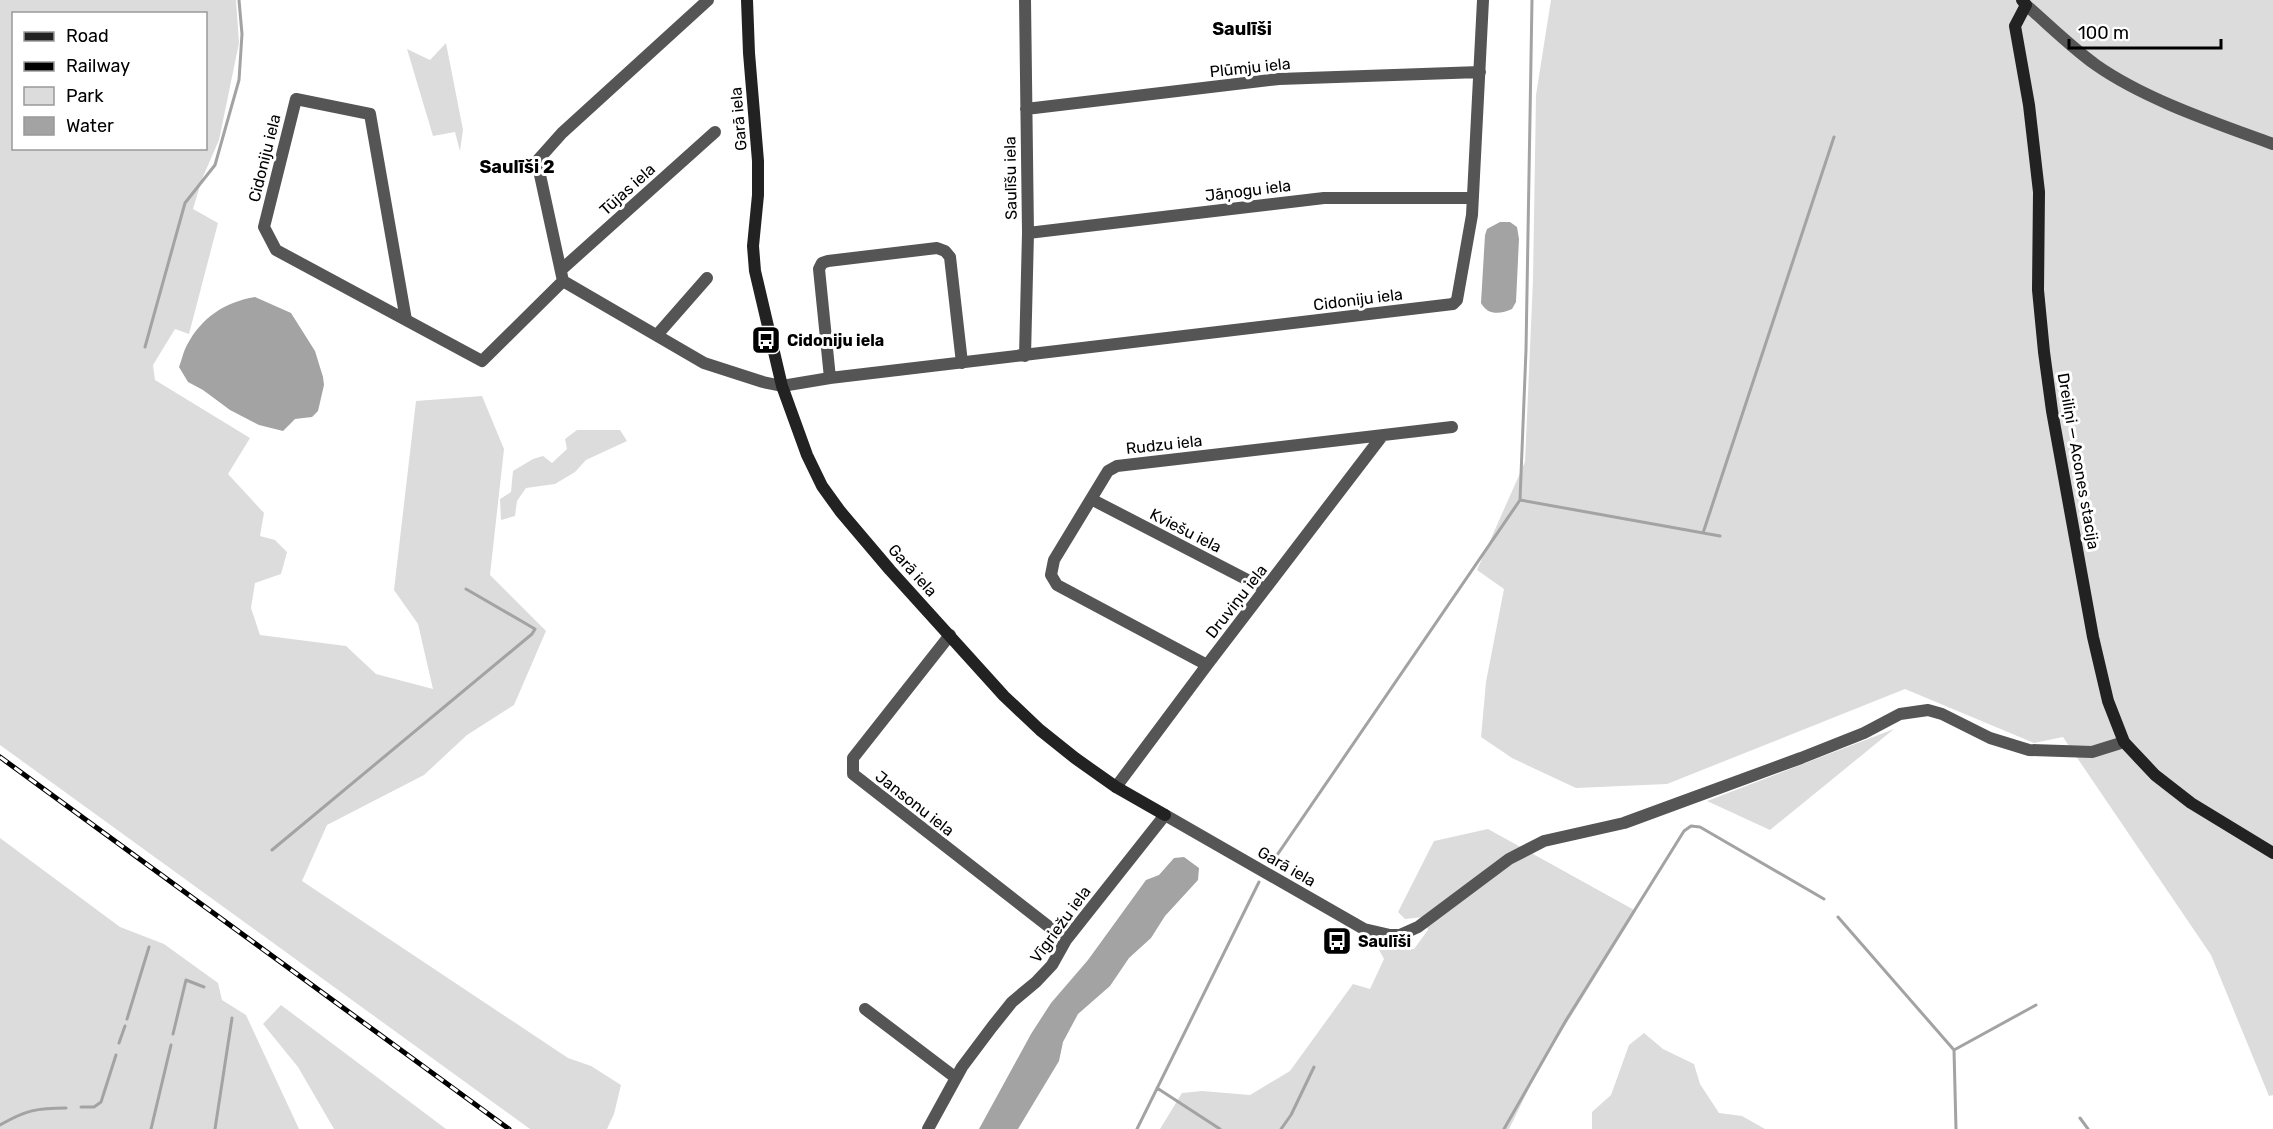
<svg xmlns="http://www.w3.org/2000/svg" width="2273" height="1129" font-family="Rubik,sans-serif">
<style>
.green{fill:#dcdcdc;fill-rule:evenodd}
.water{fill:#a3a3a3}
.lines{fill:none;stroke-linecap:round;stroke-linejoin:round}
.stream{stroke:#a3a3a3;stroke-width:3}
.street{stroke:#555;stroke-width:12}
.secondary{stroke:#222;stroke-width:12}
.rail-casing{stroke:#000;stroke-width:5}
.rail{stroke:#fff;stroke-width:3;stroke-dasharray:9;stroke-linecap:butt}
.labels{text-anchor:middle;stroke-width:6;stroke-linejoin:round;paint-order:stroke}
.street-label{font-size:16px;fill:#000;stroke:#fff}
.poi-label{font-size:16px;font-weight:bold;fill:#000;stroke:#fff;text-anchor:start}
.neighbourhood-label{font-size:18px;font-weight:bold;fill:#000;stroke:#fff}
</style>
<rect width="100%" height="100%" fill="#fff"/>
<path class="green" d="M0,0H236L239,43L219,140L202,179L193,209L218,223L189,334L175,329L153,365L155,380L250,438L228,474L264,513L260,536L275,540L287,552L281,574L255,583L251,608L260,635L346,646L376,674L433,689L418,624L394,590L416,401L482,396L504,449L490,575L546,631L514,705L467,735L424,775L327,825L302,881L568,1058L591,1066L621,1085L614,1114L607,1129H530L0,745ZM14,14H206V148H14Z
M1551,0H2273V1095L2269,1096L2211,955L2063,737L2034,743L1905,689L1667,784L1576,788L1512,758L1481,737L1486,682L1504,589L1477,570L1525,462L1533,280L1536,95Z
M446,43L463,130L460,151L455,132L433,136L407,49L430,60Z
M577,430H620L627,441L586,460L575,472L555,484L526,488L517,501L515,516L501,520L500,499L511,492L513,471L533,459L543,456L552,463L567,449L565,439Z
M1894,729L1770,830L1707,801Z
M1488,829L1636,911L1539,1068L1509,1129H1160L1182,1093L1202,1091L1250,1095L1290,1071L1353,984L1370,989L1384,959L1377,946L1414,949L1428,930L1424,917L1405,919L1398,912L1434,841Z
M0,838L120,927L164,944L218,983L222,1000L246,1015L299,1129H0Z
M281,1005L446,1129H334L298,1067L263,1024Z
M1644,1033L1663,1049L1694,1064L1700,1084L1719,1113L1742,1116L1765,1129H1592V1112L1611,1095L1629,1045Z"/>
<path class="water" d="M1500,222H1510L1517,227L1519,239L1516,302L1512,309C1501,314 1488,316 1481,303L1485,235L1487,229Z
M255,297L291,313L315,351L323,377L324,385L318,411L312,417L295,419L283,431L259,425L230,410L203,390L188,382L179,367C182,360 183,352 187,345C202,317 225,302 255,297Z
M1184,857L1199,868L1198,880L1165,916L1151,938L1129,958L1110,986L1078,1014L1063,1042L1059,1061L1018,1129H979L1031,1034L1051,1003L1088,960L1146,880L1159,875L1174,858Z"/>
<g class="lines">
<path class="stream" d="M145,347L185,203L215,165L239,80L242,34L239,0
M1520,500L1720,536
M1703,533L1834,137
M272,850L532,634L535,629L466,589
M1271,864L1520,500L1526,350L1532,0
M1838,917L1954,1050L1956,1129
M127,1019L149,947
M173,1034L186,980L204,987
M119,1043L125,1026
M1954,1050L2036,1005
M1157,1088L1220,1129
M81,1107H94L101,1102L116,1055
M2080,1118L2088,1129
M0,1125C26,1110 37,1108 66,1108
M151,1129L171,1045
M215,1129L232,1018
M1137,1129L1259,882
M1281,1129L1291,1115L1314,1067
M1504,1129L1565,1022L1684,831L1691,826L1700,827L1824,899"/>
<path class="street" d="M1025,0L1028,233L1025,356
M2026,5C2049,25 2071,47 2096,65C2146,100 2216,123 2273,144
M1026,109L1279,79L1480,72
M1028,233L1324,198H1472
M561,270L715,132
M563,281L537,161L562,133L708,0
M406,320L370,114L296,99L264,227L276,250L482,361L563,281L704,363L763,382L782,386L830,378L1453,304L1457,300L1472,215L1483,0
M657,335L707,278
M830,378L819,269L822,263L828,261L937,248L945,251L950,257L962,363
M1091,499L1265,589
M950,635L853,758V774L1066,940
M1207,665L1057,585L1051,575L1054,560L1108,471L1117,466L1452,427
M1116,787L1207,665L1382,436
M865,1009L956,1078
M928,1129L962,1067L992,1027L1012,1002L1036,982L1052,965L1066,940L1165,815L1364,929L1390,935H1400L1418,927L1509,859L1544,841L1624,823L1801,758L1864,733L1900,714L1928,710L1942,714L1990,738L2029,750L2092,752L2124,742"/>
<path class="secondary" d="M747,0L749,53L758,161V195L753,246L755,271L782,386L807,455L822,486L840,511L890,570L1004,696L1040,730L1075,758L1116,787L1165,815
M2022,0L2026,5L2015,26L2029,105L2039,192L2038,290L2044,352L2052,411L2093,637L2108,701L2124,742L2155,775L2191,803L2273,853"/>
<g class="rail-casing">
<path id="rail" d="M0,757L509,1129"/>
</g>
<use href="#rail" class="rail"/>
</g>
<defs>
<g id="bus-square" transform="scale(1.5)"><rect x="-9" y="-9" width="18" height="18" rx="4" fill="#000" stroke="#fff"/><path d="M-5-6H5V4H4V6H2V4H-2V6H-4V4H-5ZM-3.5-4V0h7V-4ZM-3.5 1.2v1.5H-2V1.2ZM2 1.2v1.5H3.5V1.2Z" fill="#fff"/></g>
</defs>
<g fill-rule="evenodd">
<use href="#bus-square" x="766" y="340"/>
<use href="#bus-square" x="1337" y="941"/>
</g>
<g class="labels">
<g class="street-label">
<text transform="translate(1250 67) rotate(-6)" y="6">Plūmju iela</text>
<text transform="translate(738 119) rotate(-95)" y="6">Garā iela</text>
<text transform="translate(264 158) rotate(-76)" y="6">Cidoniju iela</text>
<text transform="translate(1010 178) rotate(-91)" y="6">Saulīšu iela</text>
<text transform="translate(627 189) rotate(-42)" y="6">Tūjas iela</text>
<text transform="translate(1248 190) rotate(-7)" y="6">Jāņogu iela</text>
<text transform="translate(1358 299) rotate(-7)" y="6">Cidoniju iela</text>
<text transform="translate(1164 444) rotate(-6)" y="6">Rudzu iela</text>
<text transform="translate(2079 461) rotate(80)" y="6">Dreiliņi — Acones stacija</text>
<text transform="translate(1186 530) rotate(27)" y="6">Kviešu iela</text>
<text transform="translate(913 570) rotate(48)" y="6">Garā iela</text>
<text transform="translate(1236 601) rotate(-52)" y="6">Druviņu iela</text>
<text transform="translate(915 803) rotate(38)" y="6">Jansonu iela</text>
<text transform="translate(1287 866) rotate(30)" y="6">Garā iela</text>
<text transform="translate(1060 924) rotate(-54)" y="6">Vīgriežu iela</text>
</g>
<g class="poi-label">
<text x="787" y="346">Cidoniju iela</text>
<text x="1358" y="947">Saulīši</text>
</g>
<g class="neighbourhood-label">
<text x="1242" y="35">Saulīši</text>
<text x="517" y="173">Saulīši 2</text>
</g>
</g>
<rect x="12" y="12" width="195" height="138" fill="#ffffff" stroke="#999999" stroke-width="1.5"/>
<rect x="24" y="32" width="30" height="9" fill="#222222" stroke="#999999" stroke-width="1.5"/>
<text x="66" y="42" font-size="18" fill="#000000">Road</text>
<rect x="24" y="62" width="30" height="9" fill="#000000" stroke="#999999" stroke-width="1.5"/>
<text x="66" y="72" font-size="18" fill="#000000">Railway</text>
<rect x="24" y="87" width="30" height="18" fill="#dcdcdc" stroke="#999999" stroke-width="1.5"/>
<text x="66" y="102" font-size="18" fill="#000000">Park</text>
<rect x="24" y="117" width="30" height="18" fill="#a3a3a3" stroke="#999999" stroke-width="1.5"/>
<text x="66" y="132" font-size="18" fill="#000000">Water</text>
<path d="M2069 39v9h152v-9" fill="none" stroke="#000000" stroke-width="3"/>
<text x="2078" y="39" font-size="18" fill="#000000" stroke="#ffffff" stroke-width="4.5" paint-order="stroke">100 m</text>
</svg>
